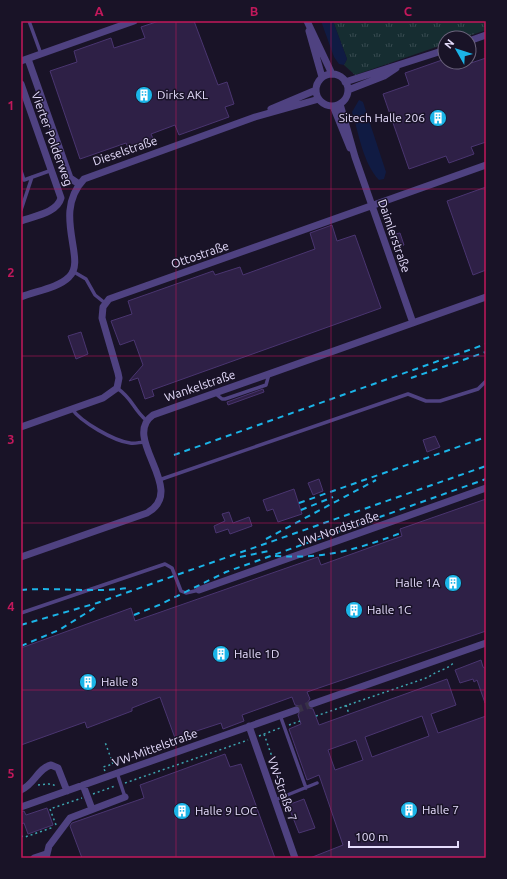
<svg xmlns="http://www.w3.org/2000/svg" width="507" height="879" font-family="Ubuntu,sans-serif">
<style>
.grass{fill:url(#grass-tufts)}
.water{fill:#101b43}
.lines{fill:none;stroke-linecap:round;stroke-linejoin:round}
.stream{stroke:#101b43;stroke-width:2}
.building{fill:#2e2046;stroke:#4a3570;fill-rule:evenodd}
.street-tunnel{stroke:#383147;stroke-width:7;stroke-dasharray:7 3.5;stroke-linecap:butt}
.path{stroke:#3da4af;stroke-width:1.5;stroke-dasharray:2 3;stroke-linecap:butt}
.lane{stroke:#4f4281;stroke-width:3.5}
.street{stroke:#4f4281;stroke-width:7}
.rail{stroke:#1bb4e8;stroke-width:2;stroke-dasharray:6 5;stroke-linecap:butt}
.grid{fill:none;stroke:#c2185b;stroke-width:1;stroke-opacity:0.55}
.labels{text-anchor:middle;stroke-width:3;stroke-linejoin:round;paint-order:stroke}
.poi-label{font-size:12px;fill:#e5dcfc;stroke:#191327;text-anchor:start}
.street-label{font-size:12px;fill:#e5dcfc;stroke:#191327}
.neatline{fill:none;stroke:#c2185b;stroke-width:1.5}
.grid-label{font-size:13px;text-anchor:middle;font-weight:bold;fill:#c2185b}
</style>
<defs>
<pattern id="grass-tufts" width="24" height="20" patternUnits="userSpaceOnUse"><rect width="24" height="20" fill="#162d31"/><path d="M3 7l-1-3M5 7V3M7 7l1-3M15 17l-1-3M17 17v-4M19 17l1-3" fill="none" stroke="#384b50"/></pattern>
</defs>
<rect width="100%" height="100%" fill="#191327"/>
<path class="grass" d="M333,21H486V30L463,38H445V44L355,75L344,65L347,59Z"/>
<path class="water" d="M321,21H333L347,59L344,65L339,64L334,57Z
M359,100L363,102L386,172L384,179L379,180C363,163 359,134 352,112Z"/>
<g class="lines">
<path class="stream" d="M21,43V44"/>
</g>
<path class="building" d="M159,21H194L218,85L227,82L234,104L225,107L229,117L179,135L175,125L151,134L155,143L130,152L126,143L80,159L50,71L77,62L74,51L111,38L114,48L145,38L141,27Z
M486,58V142L471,147L474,154L449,163L446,156L409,169L383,94L409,85L405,73L445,59V62H453L456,68Z
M486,187V270L473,275L447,201Z
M332,225L337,241L355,235L381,308L152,390L154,396L145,399L138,378L129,381L143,365L134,340L120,345L111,321L132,314L128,301L213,271L215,275L240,267L243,275L315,249L310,233Z
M400,233L404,245L395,248L391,235Z
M81,332L88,354L76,359L68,336Z
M263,389L264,392L228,405L227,402Z
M435,436L440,447L427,452L423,440Z
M319,479L323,491L313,495L308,483Z
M294,489L302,514L278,522L273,509L267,511L263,500Z
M486,499V631L307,692L310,699L307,703L309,708L313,709L319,725L447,679L456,705L431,714L438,733L486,716V858H310L343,845L319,775L307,780L289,729L301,724L298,715L301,709L299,706L295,705L292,697L242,715L244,721L223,729L221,723L175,738L160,697L132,708V711L87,728L85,722L21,745V648L131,608L135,621L318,557L321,565L402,536L400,529ZM422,716L429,736L372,757L365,737ZM356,740L363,760L335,770L328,750Z
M229,512L233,523L249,517L252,526L230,534L228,529L216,533L214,526L225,521L222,514Z
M481,660L483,667L486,669L485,703L477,680L474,682L473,679L460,683L455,670Z
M225,754L230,767L241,764L275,858H82L70,826L72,823L144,798L140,785Z
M304,799L315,828L299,833L288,805Z
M47,808L53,825L28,834L24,823L21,824V812L24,811L26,815Z"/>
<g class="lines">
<path class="street-tunnel" d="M296,710L312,704"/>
<path class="path" d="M346,705L349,714
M316,716L429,677C437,670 448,670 454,662
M289,725L300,721
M264,734L284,791
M259,736L280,728
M105,771L103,767L113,764L105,742
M125,783L248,740
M38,785L49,784L54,785L55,788
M93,794L115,786
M56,825L50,809L82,798
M21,836L25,837L54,827"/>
<path class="lane" d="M29,21L41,54
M21,171L24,180L52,170
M21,210L32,177
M74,272L86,279L95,295L105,303
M117,388C133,399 133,409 146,420
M216,394L222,399H225L266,385L269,374
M72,409C81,422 114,441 130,443C135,444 140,442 145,442
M159,480L408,394L426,401H440L478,389L486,381
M21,613L165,564L172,568L181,591L186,593L199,590
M280,715L306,788
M117,773L125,797
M275,800L317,783"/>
<path class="street" d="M307,21L332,74
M309,31L322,77
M469,41L486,35
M28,59L70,178L79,184
M21,61L134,21
M316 90a16 16 0 1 1 32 0a16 16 0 1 1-32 0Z
M345,82L445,50
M21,84L61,198C57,213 34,216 21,221
M348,90L384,76L396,68
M340,104L355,157L413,323
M333,106L350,148
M271,109L316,90
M21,297C36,291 58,288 69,277C88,260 51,214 84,179L255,117L319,99
M21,427L103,398L117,388L119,378L118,373L102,318L103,307L109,299L486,165
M21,557L147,513C189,490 120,438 153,415L486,297
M199,590L486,488
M312,704L486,643
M249,726L295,858
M83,785L92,809
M21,790C34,785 38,768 51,765L58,768L67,791
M21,807L296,710
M34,858L46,854
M46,858L49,846L70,818L125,797"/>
<path class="rail" d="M411,378L486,352
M174,455L486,344
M299,503L486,437
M301,510L333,497
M266,539L376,480
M275,556C325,559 355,550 401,533
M240,557L269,551
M21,590C57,587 92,593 128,588
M134,615L159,605L226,572L486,479
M21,625L97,603L486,466
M21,646L59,630L96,607"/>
</g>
<path class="grid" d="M176,21V858M331,21V858M21,189H486M21,356H486M21,523H486M21,690H486"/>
<defs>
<g id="building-disc" transform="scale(0.9)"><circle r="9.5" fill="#1bb4e8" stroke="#191327"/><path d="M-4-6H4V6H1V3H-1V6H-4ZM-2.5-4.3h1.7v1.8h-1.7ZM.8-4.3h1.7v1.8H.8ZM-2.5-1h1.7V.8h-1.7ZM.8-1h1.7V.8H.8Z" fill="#fff"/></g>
</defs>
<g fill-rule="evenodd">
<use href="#building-disc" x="144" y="95"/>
<use href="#building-disc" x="438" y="118"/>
<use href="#building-disc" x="453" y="583"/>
<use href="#building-disc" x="354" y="610"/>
<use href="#building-disc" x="221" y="654"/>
<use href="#building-disc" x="88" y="682"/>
<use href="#building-disc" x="409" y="810"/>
<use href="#building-disc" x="182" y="811"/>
</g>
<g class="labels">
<g class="poi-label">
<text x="157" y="99">Dirks AKL</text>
<text x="425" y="122" text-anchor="end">Sitech Halle 206</text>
<text x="440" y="587" text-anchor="end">Halle 1A</text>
<text x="367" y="614">Halle 1C</text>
<text x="234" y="658">Halle 1D</text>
<text x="101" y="686">Halle 8</text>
<text x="422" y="814">Halle 7</text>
<text x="195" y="815">Halle 9 LOC</text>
</g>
<g class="street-label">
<text transform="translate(52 139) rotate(70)" y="4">Vierter Polderweg</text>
<text transform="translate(125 151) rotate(-19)" y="4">Dieselstraße</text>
<text transform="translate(394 236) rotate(71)" y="4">Daimlerstraße</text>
<text transform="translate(200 255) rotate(-19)" y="4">Ottostraße</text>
<text transform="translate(200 386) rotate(-19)" y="4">Wankelstraße</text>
<text transform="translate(339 529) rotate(-19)" y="4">VW-Nordstraße</text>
<text transform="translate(155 748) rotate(-20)" y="4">VW-Mittelstraße</text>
<text transform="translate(282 789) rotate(71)" y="4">VW-Straße 7</text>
</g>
</g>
<rect width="507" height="879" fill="none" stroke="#191327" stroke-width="44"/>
<g transform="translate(457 50) rotate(309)"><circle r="19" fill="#191327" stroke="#6b637c"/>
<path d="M0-3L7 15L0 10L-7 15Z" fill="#1bb4e8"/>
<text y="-6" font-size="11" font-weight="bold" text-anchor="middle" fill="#e5dcfc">N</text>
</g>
<path d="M349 841v6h109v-6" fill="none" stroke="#e5dcfc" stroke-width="2"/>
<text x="355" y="841" font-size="12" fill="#e5dcfc" stroke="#191327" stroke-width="3" paint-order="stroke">100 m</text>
<rect x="22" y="22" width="463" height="835" class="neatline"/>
<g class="grid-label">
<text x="99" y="16">A</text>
<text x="254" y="16">B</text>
<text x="408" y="16">C</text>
<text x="11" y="110">1</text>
<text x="11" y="277">2</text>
<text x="11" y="444">3</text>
<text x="11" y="611">4</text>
<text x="11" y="778">5</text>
</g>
</svg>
